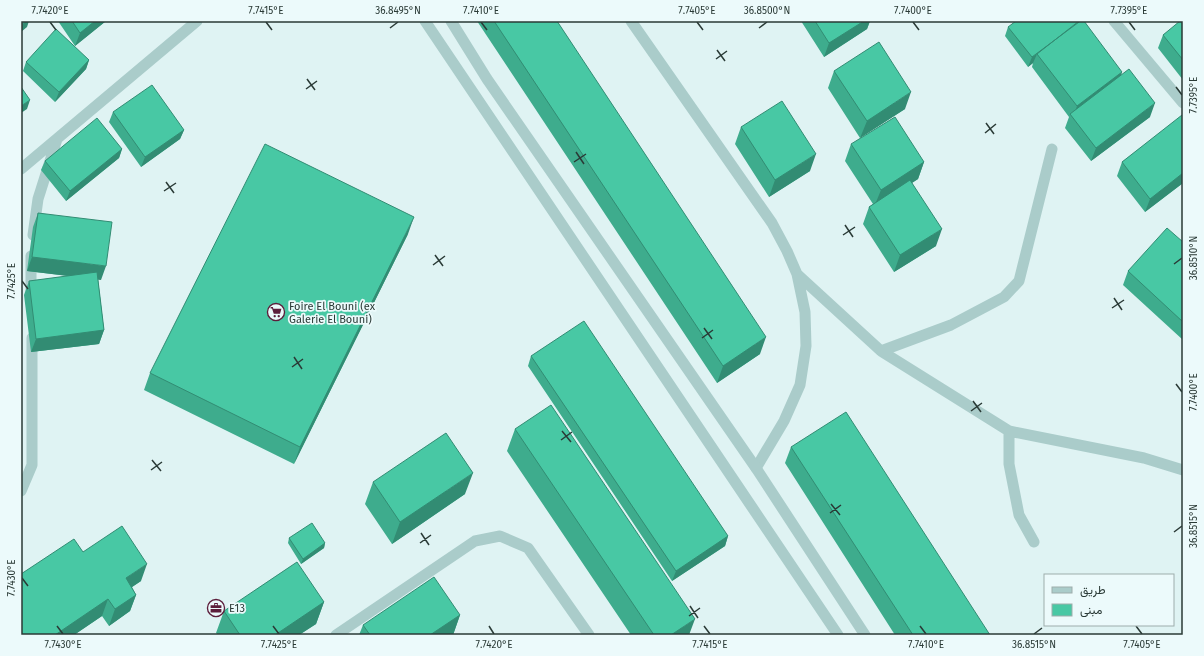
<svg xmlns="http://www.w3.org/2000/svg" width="1204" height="656" font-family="'Fira Sans',Vazirmatn,sans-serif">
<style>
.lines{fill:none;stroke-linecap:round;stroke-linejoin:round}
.minor{stroke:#aaccca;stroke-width:11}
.tertiary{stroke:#aaccca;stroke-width:11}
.wall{fill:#3eac8d}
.shaded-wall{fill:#328c73}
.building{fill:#48c8a4;stroke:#328c73}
.ticks{fill:none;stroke:#2a3a36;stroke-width:1.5}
.labels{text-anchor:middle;stroke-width:3.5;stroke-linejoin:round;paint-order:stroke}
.poi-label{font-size:11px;fill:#2a3a36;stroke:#ecfafb;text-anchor:start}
.neatline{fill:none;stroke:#2a3a36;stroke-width:1.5}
.ticks-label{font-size:10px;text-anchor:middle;fill:#2a3a36}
</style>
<rect width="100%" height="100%" fill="#dff3f3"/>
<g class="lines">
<path class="minor" d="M631,21L772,223L787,251L797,274L805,312L806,346L800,385L784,421L756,468
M1114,21L1183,103
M21,169L197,21
M33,235L38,199L57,139
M31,256V295
M797,274L881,351L1009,431L1144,458L1183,470
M881,351L951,325L1004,297L1019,281L1052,149
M1009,431V464L1019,515L1034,542
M21,491L32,465V338
M336,635L475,541L500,536L528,548L589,635"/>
<path class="tertiary" d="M425,21L838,635
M451,21L487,79L756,468L865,635"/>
</g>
<path class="wall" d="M58,21H106L75,46Z
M477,21H557L760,354L717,383Z
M801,21H870L867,29L824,57Z
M1183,21V80L1158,48L1163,35Z
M1008,27L1122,72L1121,75L1150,117L1091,161L1065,128L1069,117L1032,67L1033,63L1028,67L1005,36Z
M89,60L86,69L55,102L23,71L26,62Z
M834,71L905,109L860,138L828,88Z
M113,112L184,130L180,139L141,167L109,122Z
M1183,116V183L1145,212L1117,176L1122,162Z
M741,127L810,171L769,197L735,144Z
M851,144L924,162L918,179L912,183L936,246L894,272L863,224L869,207L873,204L845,161Z
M122,149L119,158L66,201L41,170L45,161Z
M38,213L101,280L98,279L104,330L99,344L31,352L24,295L29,281L69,276L27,271L33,227Z
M408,234L294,464L144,390L150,373Z
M1183,242V340L1123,285L1128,271Z
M531,356L728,536L725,546L672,581L528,366Z
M515,429L689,635H631L507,451Z
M791,447L990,635H895L785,463Z
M373,482L465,494L392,544L365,504Z
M289,538L325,543L324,548L301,564L288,543Z
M83,552L141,581L132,587L136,595L130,611L109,626L102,616L74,635H21Z
M324,602L316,624L299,635H218L216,633L224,611Z
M460,615L453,635H359L363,625Z"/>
<path class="shaded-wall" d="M26,21H29L27,27L21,32V25Z
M95,21H106L75,46L80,33Z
M864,21H870L867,29L824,57L829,43Z
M1037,54L1033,63L1028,67L1032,57Z
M89,60L86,69L55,102L59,92Z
M1122,72L1117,86L1073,117L1077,106Z
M911,92L905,109L860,138L867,121Z
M30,100L27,109L21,113V106Z
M1155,103L1150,117L1091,161L1096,148Z
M184,130L180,139L141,167L145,157Z
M122,149L119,158L66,201L70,191Z
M816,154L810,171L769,197L775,180Z
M924,162L918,179L874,207L881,190Z
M1183,173V183L1145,212L1150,199Z
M414,217L408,234L294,464L300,447Z
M942,229L936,246L894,272L900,255Z
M32,257L106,266L101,280L27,271Z
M104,330L99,344L31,352L36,339Z
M766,337L760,354L717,383L723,366Z
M473,473L465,494L392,544L400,522Z
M728,536L725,546L672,581L676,571Z
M325,543L324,548L301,564L303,559Z
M147,564L141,581L120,595L126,578Z
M136,595L130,611L109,626L115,609Z
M108,599L102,616L74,635H55Z
M324,602L316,624L299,635H275Z
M460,615L453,635H430Z
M695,619L689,635H671Z"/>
<path class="building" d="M21,21H26L21,25Z
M72,21H95L80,33Z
M494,21H557L766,337L723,366Z
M815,21H864L829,43Z
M1016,21H1078L1079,22L1032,57L1008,27Z
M1079,21H1084L1122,72L1077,106L1037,54Z
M1180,21H1183V60L1163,35Z
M56,29L89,60L59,92L26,62Z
M879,42L911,92L867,121L834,71Z
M1129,69L1155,103L1096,148L1070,114Z
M152,85L184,130L145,157L113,112Z
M21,87L30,100L21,106Z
M782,101L816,154L775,180L741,127Z
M1182,115L1183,116V173L1150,199L1122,162Z
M895,117L924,162L881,190L851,144Z
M97,118L122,149L70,191L45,161Z
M265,144L414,217L300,447L150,373Z
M910,180L942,229L900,255L869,207Z
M38,213L112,222L106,266L32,257Z
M1167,228L1183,242V322L1128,271Z
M97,272L104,330L36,339L29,281Z
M584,321L728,536L676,571L531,356Z
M551,405L695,619L671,635H654L515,429Z
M846,412L990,635H913L791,447Z
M446,433L473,473L400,522L373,482Z
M312,523L325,543L303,559L289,538Z
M122,526L147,564L126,578L136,595L115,609L108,599L55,635H21V574L74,539L83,552Z
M297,562L324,602L275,635H240L224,611Z
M434,577L460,615L430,635H370L363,625Z"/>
<path class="ticks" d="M50,22L56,30M266,22L272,30M481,22L487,30M697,22L703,30M913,22L919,30M1129,22L1135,30M390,28L398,22M759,28L767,22M717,50L725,61M716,59L727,51M307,79L315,90M1176,87L1182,95M306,89L317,81M986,123L994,134M985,133L996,124M576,152L584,164M574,162L586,154M166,182L174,193M164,191L176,183M845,225L853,237M843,235L855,227M435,255L443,266M1174,264L1182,258M433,265L445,256M22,281L28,289M1114,298L1122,310M1112,308L1124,300M704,328L712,339M702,338L713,330M294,357L302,369M292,367L303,359M1176,384L1182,392M973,401L981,412M971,411L982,403M562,431L571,442M561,440L572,432M152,460L161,471M151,470L162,462M831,504L840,515M830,513L841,505M1174,532L1182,526M421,533L429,545M420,543L431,535M22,578L28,586M690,606L698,618M689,616L700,608M57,626L63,634M273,626L279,634M489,626L494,634M704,626L710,634M920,626L926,634M1136,626L1142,634M1034,634L1042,628"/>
<defs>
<g id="supermarket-ring" transform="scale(0.9)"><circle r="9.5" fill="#ecfafb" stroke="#5c1e3b" stroke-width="1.5"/><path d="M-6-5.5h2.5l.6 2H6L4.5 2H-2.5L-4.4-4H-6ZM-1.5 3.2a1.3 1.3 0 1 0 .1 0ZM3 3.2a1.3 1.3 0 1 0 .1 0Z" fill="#5c1e3b"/></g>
<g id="office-ring" transform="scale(0.9)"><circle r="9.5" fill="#ecfafb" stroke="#5c1e3b" stroke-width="1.5"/><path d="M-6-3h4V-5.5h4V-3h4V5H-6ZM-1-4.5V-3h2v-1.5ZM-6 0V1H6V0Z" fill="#5c1e3b"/></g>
</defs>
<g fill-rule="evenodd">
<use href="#supermarket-ring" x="276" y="312"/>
<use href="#office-ring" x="216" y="608"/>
</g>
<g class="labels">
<g class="poi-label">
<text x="289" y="310">Foire El Bouni (ex<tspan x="289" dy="13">Galerie El Bouni)</tspan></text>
<text x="229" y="612">E13</text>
</g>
</g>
<rect width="1204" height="656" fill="none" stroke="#ecfafb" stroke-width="44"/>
<rect x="1044" y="574" width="130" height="52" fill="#ecfafb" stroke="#9eadac"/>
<rect x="1052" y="587" width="20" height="6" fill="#aaccca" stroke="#9eadac"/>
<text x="1080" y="594" font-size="12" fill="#2a3a36">طريق</text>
<rect x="1052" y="604" width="20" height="12" fill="#48c8a4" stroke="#9eadac"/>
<text x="1080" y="614" font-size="12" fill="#2a3a36">مبنى</text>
<rect x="22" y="22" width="1160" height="612" class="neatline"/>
<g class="ticks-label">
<text x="50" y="14">7.7420°E</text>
<text x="266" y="14">7.7415°E</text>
<text x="398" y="14">36.8495°N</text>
<text x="481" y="14">7.7410°E</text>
<text x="697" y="14">7.7405°E</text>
<text x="767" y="14">36.8500°N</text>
<text x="913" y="14">7.7400°E</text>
<text x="1129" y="14">7.7395°E</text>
<text transform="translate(1193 95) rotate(-90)" y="4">7.7395°E</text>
<text transform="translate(1193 258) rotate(-90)" y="4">36.8510°N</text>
<text transform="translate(11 281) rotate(-90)" y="4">7.7425°E</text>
<text transform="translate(1193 392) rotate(-90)" y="4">7.7400°E</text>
<text transform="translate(1193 526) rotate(-90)" y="4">36.8515°N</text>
<text transform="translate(11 578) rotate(-90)" y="4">7.7430°E</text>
<text x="63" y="648">7.7430°E</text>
<text x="279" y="648">7.7425°E</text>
<text x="494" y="648">7.7420°E</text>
<text x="710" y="648">7.7415°E</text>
<text x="926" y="648">7.7410°E</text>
<text x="1034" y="648">36.8515°N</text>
<text x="1142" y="648">7.7405°E</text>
</g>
</svg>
